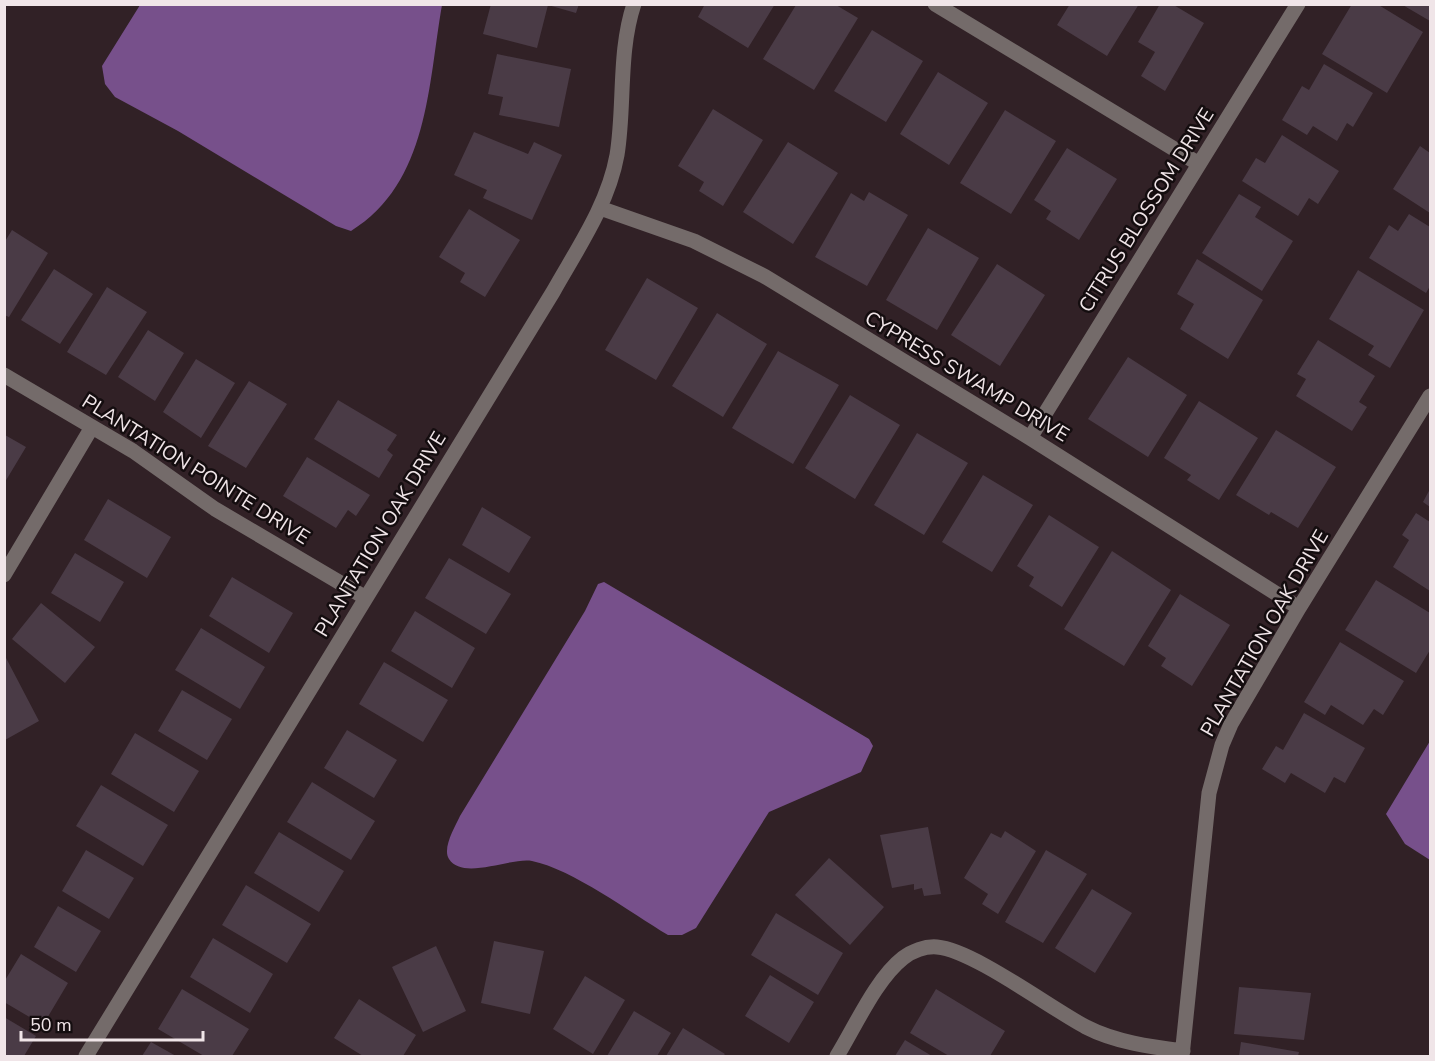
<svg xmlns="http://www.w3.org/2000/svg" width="1435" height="1061" font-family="'Nunito Sans',sans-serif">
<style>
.water{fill:#77508b}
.building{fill:#4a3b46}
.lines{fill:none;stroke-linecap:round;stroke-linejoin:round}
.minor{stroke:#746b6a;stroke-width:15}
.labels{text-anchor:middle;stroke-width:5;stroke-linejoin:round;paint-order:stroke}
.street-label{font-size:20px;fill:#f0e5e8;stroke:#140d0f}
</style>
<rect width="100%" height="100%" fill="#312126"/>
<path class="water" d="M140,5H442C428,84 429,183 351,231L336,226L178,131L115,97L105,84L102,66Z
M604,582L869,739L873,746L861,772L769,812L696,928L682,935H668C631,913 572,869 532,861C511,857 463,881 449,859C442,848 455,827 460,816L585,611L598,584Z
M1430,741V860L1405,844L1386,814Z"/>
<path class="building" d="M491,4H579L576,13L548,5L537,48L483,34Z
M705,4H775L748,48L698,17Z
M1070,4H1139L1107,56L1057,25Z
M1160,4H1172L1204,23L1165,91L1141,76L1155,52L1138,42Z
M1352,4H1377L1423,32L1387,93L1322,54Z
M1401,4H1430V21Z
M796,5H836L858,18L814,90L763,59Z
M872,30L923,61L886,122L834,91Z
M497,54L571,69L559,127L499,115L503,97L488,94Z
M1324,64L1373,93L1353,127L1347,123L1337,141L1313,126L1307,135L1282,120L1302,86L1309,90Z
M938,72L988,103L949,165L900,134Z
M713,109L763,140L723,206L699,191L704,182L678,166Z
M1005,110L1056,141L1011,214L960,183Z
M474,132L528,154L534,142L562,155L532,220L483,198L487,190L454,175Z
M1282,135L1339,171L1318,204L1309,198L1298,216L1242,181L1256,158L1265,163Z
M788,142L838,173L793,244L743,212Z
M1420,146L1430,153V213L1393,189Z
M1067,148L1117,179L1079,240L1046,219L1051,211L1034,200Z
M869,192L908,215L867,286L815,257L851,193L864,201Z
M1239,194L1261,207L1255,217L1293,241L1262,291L1202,253Z
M469,209L520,240L485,297L460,282L465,273L439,257Z
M1409,214L1430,227V286L1426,293L1369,258L1389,225L1398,231Z
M928,228L979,258L937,330L886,300Z
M12,230L48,253L9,317L4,315V243Z
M1197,259L1263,300L1228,359L1180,329L1194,304L1177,294Z
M997,264L1045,295L1000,366L951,335Z
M54,269L93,294L60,344L21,320Z
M1358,270L1424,310L1390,368L1368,355L1374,346L1329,319Z
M647,278L698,308L656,380L605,350Z
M107,287L147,312L106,375L67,352Z
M717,313L767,344L723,417L672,386Z
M148,330L184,353L155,401L118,377Z
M1318,340L1375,376L1359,402L1367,407L1352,431L1296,396L1306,379L1297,374Z
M778,351L839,385L793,464L732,428Z
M1128,357L1187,395L1148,457L1088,419Z
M196,359L235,383L201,438L163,412Z
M249,381L287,404L246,468L208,446Z
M850,395L900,425L855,499L805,468Z
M338,400L397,435L387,450L393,455L379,478L314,439Z
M1199,401L1258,438L1219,500L1187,480L1191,475L1164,458Z
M1276,430L1336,467L1298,528L1271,512L1269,515L1236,495Z
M917,433L968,463L924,535L874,505Z
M5,435L26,447L5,482Z
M307,457L370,495L356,516L348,510L336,528L283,496Z
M983,475L1033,505L992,572L942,542Z
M1430,489V507L1423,502Z
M108,499L171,537L147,578L84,540Z
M482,507L531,537L509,573L462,545Z
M1416,513L1430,522V591L1393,567L1409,540L1402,535Z
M1049,515L1099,547L1062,607L1029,586L1034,577L1017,566Z
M1112,551L1171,590L1124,666L1064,629Z
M75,553L124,582L100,622L51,593Z
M449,558L511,594L486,634L425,598Z
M232,577L293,613L269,653L209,616Z
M1376,580L1430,613V650L1416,673L1345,630Z
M1180,594L1230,625L1192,686L1161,666L1166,658L1148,646Z
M41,603L95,647L65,683L12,639Z
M415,611L475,648L452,688L391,651Z
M201,628L265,667L240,709L175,670Z
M1340,642L1404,681L1383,715L1374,709L1363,725L1331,705L1325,715L1304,702Z
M5,656L39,721L5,740Z
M384,662L448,700L423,742L359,704Z
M182,690L232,719L207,760L158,731Z
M1304,713L1365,748L1345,783L1334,777L1325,793L1291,773L1285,783L1262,769L1276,746L1283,750Z
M347,730L397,760L374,798L324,768Z
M135,733L199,771L174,812L111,774Z
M312,782L375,821L351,860L287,822Z
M101,785L168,825L143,866L76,826Z
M928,827L941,894L924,896L922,888L914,890V884L892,888L880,835Z
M1005,831L1036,851L998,914L982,904L988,894L964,878L991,833L1001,838Z
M279,832L344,871L319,912L254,873Z
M86,850L134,878L109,919L62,891Z
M1046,850L1087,874L1043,943L1005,922Z
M829,858L884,907L850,945L795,895Z
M246,885L311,924L287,963L222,925Z
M1092,889L1132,913L1095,973L1055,948Z
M58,906L101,931L76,972L34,947Z
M776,913L843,953L818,995L751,955Z
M213,938L273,974L250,1013L190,977Z
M494,941L544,951L530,1014L481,1003Z
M436,946L466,1011L423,1032L392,967Z
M21,954L68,983L43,1025L4,1002V982Z
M770,975L814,1002L789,1043L745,1016Z
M585,976L625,1000L593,1054L553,1029Z
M1239,987L1311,993L1304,1040L1234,1034Z
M182,989L249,1029L232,1056H204L158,1029Z
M936,989L1005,1031L990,1056H949L910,1033Z
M359,999L416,1035L403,1056H363L334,1038Z
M634,1011L671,1033L657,1056H607Z
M4,1017L36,1036L24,1056H4Z
M683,1028L725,1054L723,1056H666Z
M905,1040L932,1056H895Z
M151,1042L176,1056H142Z
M1241,1042L1299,1052L1298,1056H1239Z"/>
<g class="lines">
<path class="minor" d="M935,4L1199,164
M600,208L694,241L764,276L1030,438L1299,608
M4,375L133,451L215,509L366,598
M1030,438L1298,4
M4,575L92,427
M86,1056L553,292C577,249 608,205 617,155C625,106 618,52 634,4
M837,1056C855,1027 876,979 903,958C912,951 925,946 937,947C973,950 1050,1008 1086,1027C1115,1042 1151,1047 1183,1051
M1182,1056L1209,793L1222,745L1231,724L1299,608L1430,396"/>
</g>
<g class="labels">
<g class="street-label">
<text transform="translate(1146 210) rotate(-58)" y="7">CITRUS BLOSSOM DRIVE</text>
<text transform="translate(967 376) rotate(31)" y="7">CYPRESS SWAMP DRIVE</text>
<text transform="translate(196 469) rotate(32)" y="7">PLANTATION POINTE DRIVE</text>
<text transform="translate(380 534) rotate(-59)" y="7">PLANTATION OAK DRIVE</text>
<text transform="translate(1264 633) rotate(-60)" y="7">PLANTATION OAK DRIVE</text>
</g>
</g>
<rect width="1435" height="1061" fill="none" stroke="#f0e5e8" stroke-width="12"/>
<path d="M21 1031v9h182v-9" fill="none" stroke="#f0e5e8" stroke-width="3"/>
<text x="30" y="1031" font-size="18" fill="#f0e5e8" stroke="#140d0f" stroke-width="4.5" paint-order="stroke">50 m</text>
</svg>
